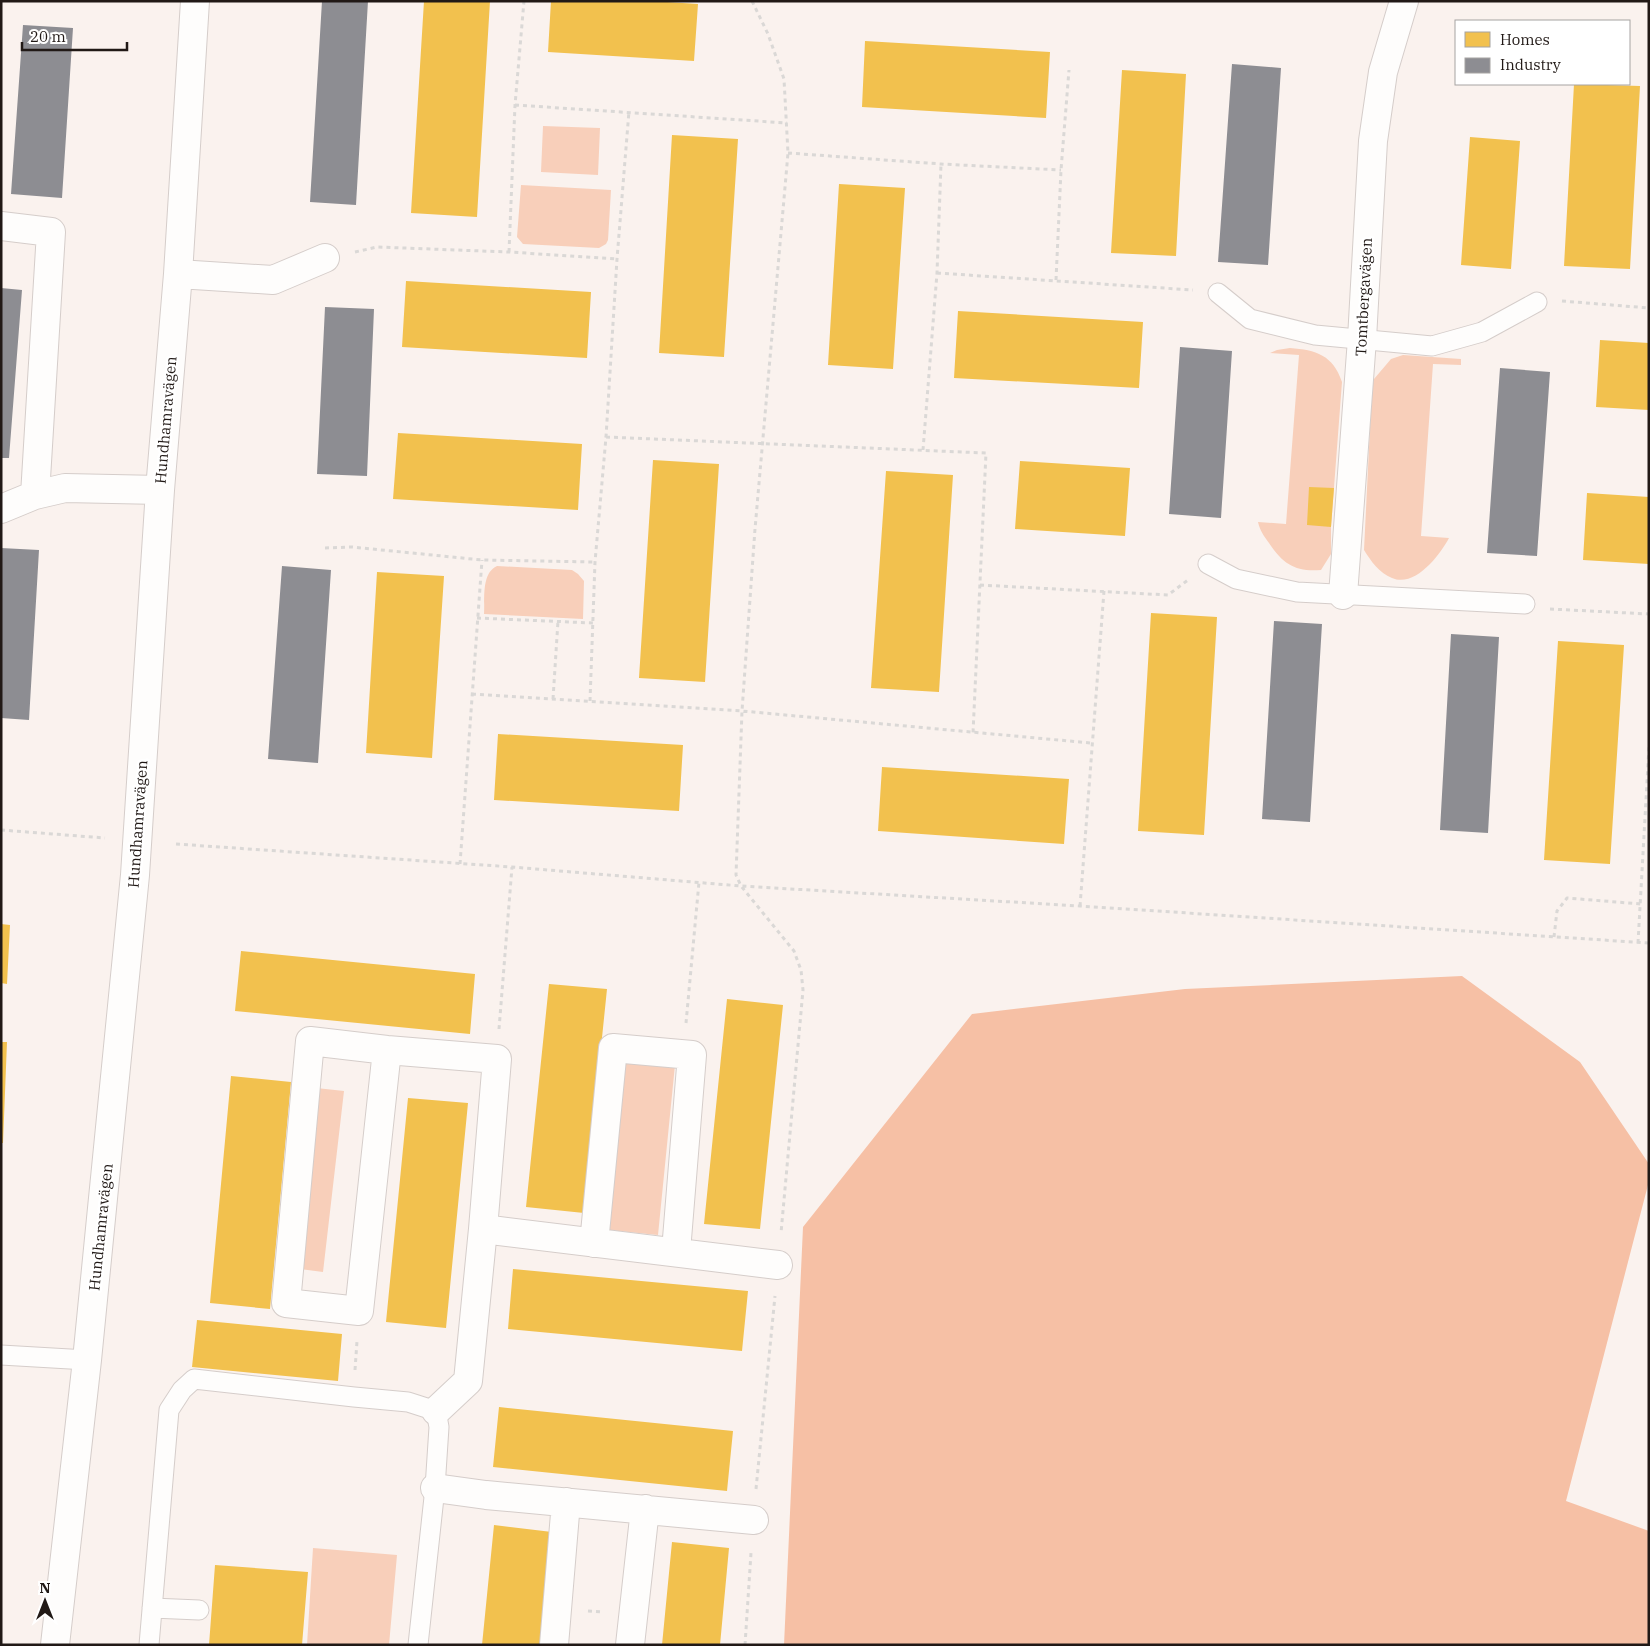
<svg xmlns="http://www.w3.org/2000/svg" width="1650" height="1646" font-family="'IBM Plex Serif',serif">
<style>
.green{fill:#f8cfba}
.forest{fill:#f6c0a5}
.homes{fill:#f2c14e}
.industry{fill:#8d8d92}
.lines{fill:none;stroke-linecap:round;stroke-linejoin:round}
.lane-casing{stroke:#d5cdca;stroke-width:21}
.street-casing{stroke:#d5cdca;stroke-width:30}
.path{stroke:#dad8d6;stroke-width:3;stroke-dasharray:4 4;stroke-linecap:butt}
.lane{stroke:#fefdfc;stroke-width:19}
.street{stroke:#fefdfc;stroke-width:28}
.labels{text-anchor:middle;stroke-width:5;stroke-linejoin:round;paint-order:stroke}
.street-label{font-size:15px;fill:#211916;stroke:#fff}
</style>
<rect width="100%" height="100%" fill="#faf2ee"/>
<path class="green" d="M543,126L600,128L598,175L541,172Z
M521,185L611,190L608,240L606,244L599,248L523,244L517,237Z
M1290,348C1316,350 1333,355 1342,382L1331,527V554L1321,570C1295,572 1283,564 1269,543C1264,536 1260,531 1258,522L1286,524L1299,355L1270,353L1277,350Z
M1403,355L1461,359V365L1433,364L1421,536L1449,538C1440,555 1415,588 1392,578C1379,573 1371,561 1364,550L1372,387L1374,379L1391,359Z
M497,566L572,570L578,574L584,581L583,619L484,614C485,600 481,573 497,566Z
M626,1060L675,1065L658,1235L609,1230Z
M298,1086L344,1091L323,1272L277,1266Z
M313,1548L397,1555L389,1645H307Z"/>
<path class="forest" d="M1462,976L1580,1062L1649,1164V1181L1566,1501L1649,1531V1645H784L803,1227L972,1014L1185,989Z"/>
<path class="homes" d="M424,1H490L477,217L411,213Z
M551,1H652L698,4L694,61L548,52Z
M865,41L1050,52L1046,118L862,107Z
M1122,70L1186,74L1176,256L1111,253Z
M1574,84L1640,86L1630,269L1564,266Z
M672,135L738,139L724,357L659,353Z
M1470,137L1520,141L1511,269L1461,265Z
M839,184L905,188L893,369L828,365Z
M406,281L591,292L587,358L402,347Z
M958,311L1143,322L1139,388L954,378Z
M1600,340L1649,343V410L1596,407Z
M398,433L582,444L578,510L393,499Z
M653,460L719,464L705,682L639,678Z
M1020,461L1130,468L1125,536L1015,529Z
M886,471L953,475L939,692L871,688Z
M1309,487L1334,488L1331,527L1307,525Z
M1587,493L1649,497V564L1583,560Z
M377,572L444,576L432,758L366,753Z
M1151,613L1217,617L1204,835L1138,831Z
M1558,641L1624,645L1610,864L1544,860Z
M498,734L683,745L679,811L494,800Z
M882,767L1069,779L1064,844L878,831Z
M1,924L10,925L7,984L1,983Z
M241,951L475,974L470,1034L235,1011Z
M549,984L607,989L584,1213L526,1207Z
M727,999L783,1005L760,1229L704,1224Z
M1,1042H7L3,1143H1Z
M231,1076L291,1082L270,1309L210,1303Z
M408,1098L468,1103L446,1328L386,1322Z
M513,1269L748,1291L742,1351L508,1329Z
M197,1320L342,1334L338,1381L192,1367Z
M499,1407L733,1431L727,1491L493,1467Z
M494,1525L552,1532L540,1645H482Z
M672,1542L729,1548L720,1645H662Z
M215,1565L308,1572L302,1645H209Z"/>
<path class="industry" d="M322,1H368L356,205L310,202Z
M23,25L73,28L62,198L11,194Z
M1232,64L1281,68L1268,265L1218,262Z
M1,288L22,290L9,458H1Z
M325,307L374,309L367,476L317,474Z
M1180,347L1232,351L1221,518L1169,514Z
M1500,368L1550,372L1537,556L1487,553Z
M1,548L39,550L29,720L1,718Z
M282,566L331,570L318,763L268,759Z
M1274,621L1322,624L1310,822L1262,819Z
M1451,634L1499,637L1488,833L1440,830Z"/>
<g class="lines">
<g class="lane-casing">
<path id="lane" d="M1218,293L1250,319L1315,335L1432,346L1482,332L1537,302
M1208,564L1236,579L1297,592L1525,604
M1,1355L87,1360
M152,1608L199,1610
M149,1645L169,1410L182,1390L194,1379L354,1397L408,1402L436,1411L439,1427L435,1488L418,1645"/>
</g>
<g class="street-casing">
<path id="street" d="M1,226L51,232L35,495
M178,274L273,280L325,258
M1,509L35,495L65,488L160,490
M1343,595L1362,339L1373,141L1383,72L1404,1
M387,1050L359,1311L286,1303L310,1041L387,1050L497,1059L483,1229L468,1381L436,1411
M483,1229L778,1265
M594,1243L613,1048L692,1055L676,1251
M435,1488L486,1495L754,1520
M55,1645L87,1360L135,875L160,490L178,274L195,1
M554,1645L566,1502
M630,1645L645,1509"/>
</g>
<path class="path" d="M752,1L768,34L784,79L788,153L755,529L742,711L736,875L741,886L794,951L801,970L803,990L781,1233
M515,105L787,123
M788,153L941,164L1061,170
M355,252L377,247L509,252L617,259
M509,252L515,105L524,1
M937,273L1193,290
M1056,280L1061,170L1069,70
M1562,301L1649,308
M606,437L986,453L973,733
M923,450L937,273L941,164
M325,548L352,547L482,560L595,562
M980,585L1168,595L1188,580
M1550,609L1649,614
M477,618L593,623
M472,694L742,711L1091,743
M553,699L558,621
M590,701L595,562L606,437L617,259L629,111
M1,830L105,838
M176,844L512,867L741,886L1080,906L1649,943
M460,864L482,560
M1080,906L1104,591
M1554,937L1557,911L1567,898L1641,904
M1638,943L1649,746
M686,1023L699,882
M499,1029L512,867
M355,1370L357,1341
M756,1489L775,1296
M588,1611L602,1612
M745,1645L751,1553"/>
<use href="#lane" class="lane"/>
<use href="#street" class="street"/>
</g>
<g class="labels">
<g class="street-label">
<text transform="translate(1364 297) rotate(-87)" y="5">Tomtbergavägen</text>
<text transform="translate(166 420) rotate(-85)" y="5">Hundhamravägen</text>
<text transform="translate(138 824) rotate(-86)" y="5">Hundhamravägen</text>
<text transform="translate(101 1227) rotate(-84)" y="5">Hundhamravägen</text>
</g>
</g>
<rect width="1650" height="1646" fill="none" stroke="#211916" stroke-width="5"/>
<rect x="1455" y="20" width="175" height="65" fill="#ffffff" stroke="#a6a3a2"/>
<rect x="1465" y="32" width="25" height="15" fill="#f2c14e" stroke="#a6a3a2"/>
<text x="1500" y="45" font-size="15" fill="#211916">Homes</text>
<rect x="1465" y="58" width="25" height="15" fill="#8d8d92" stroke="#a6a3a2"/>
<text x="1500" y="70" font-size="15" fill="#211916">Industry</text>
<g transform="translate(45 1601)" stroke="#ffffff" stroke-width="4" paint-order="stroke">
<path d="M0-4L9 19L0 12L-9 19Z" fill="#211916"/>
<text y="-8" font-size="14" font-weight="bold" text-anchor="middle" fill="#211916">N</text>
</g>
<path d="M22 42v8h105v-8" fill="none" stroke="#211916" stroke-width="2.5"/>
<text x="30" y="42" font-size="15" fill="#211916" stroke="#ffffff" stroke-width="4" paint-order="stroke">20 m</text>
</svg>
